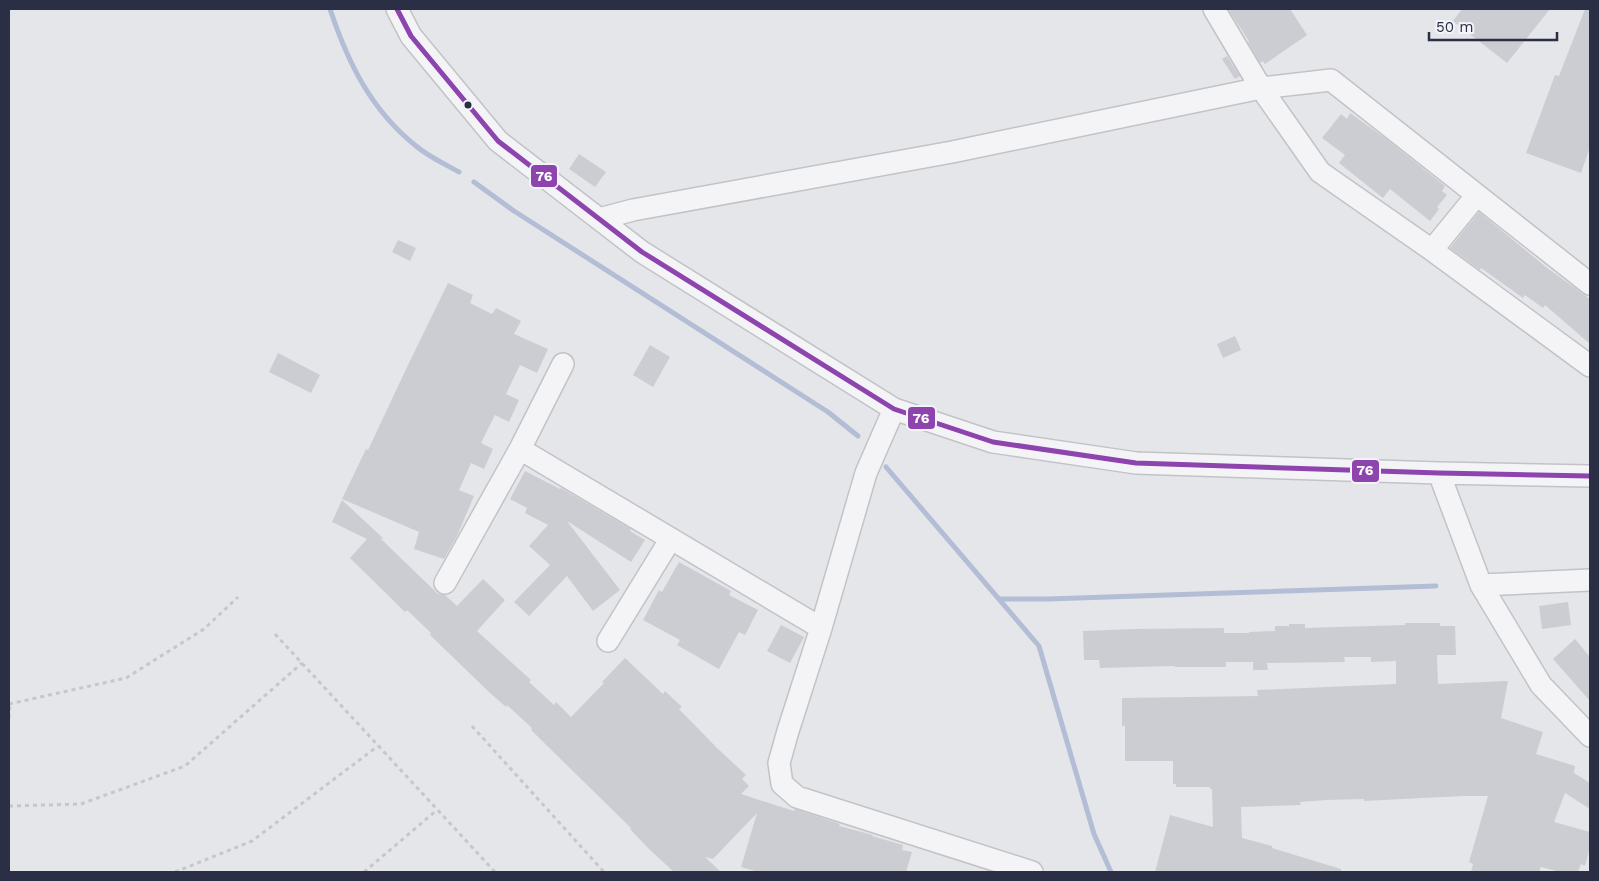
<svg xmlns="http://www.w3.org/2000/svg" width="1599" height="881" font-family="'Work Sans',sans-serif">
<style>
.lines{fill:none;stroke-linecap:round;stroke-linejoin:round}
.stream{stroke:#b3bdd5;stroke-width:5}
.building{fill:#cccdd2}
.minor-casing{stroke:#c2c3c7;stroke-width:24}
.path{stroke:#c6c7cc;stroke-width:3;stroke-dasharray:4 4;stroke-linecap:butt}
.minor{stroke:#f4f4f6;stroke-width:21}
.bus-1-casing{stroke:#f3f4f9;stroke-width:9}
.bus-1{stroke:#8e44ad;stroke-width:5}
.bus-dot{fill:#2a2f45;stroke:#f3f4f9;stroke-width:2}
.line-badge{stroke:#f3f4f9;stroke-width:2}
.badge-label{font-size:14px;text-anchor:middle;font-weight:bold;fill:#fff}
</style>
<rect width="100%" height="100%" fill="#e5e6e9"/>
<g class="lines">
<path class="stream" d="M330,9C348,63 371,110 416,146C429,157 445,164 459,172
M474,182L514,211L828,412L858,436
M886,467L1039,646L1094,834L1111,872
M999,599H1048L1436,586"/>
</g>
<path class="building" d="M1228,9H1290L1307,35L1265,64L1263,61L1260,63L1248,42L1249,41Z
M1462,9H1550L1507,63L1453,21Z
M1585,9H1590V147L1581,173L1526,153L1555,75L1559,76Z
M1227,56L1240,76L1235,79L1222,59Z
M1350,113L1385,138L1445,186L1442,191L1447,195L1437,207L1439,209L1430,221L1390,189L1383,198L1339,163L1345,155L1322,138L1341,114L1347,119Z
M579,154L606,172L595,187L569,169Z
M1479,212L1546,267L1590,299V344L1545,305L1543,308L1525,295L1523,298L1481,268L1480,270L1450,248Z
M398,240L416,248L410,261L392,252Z
M448,283L473,295L470,303L492,314L496,308L521,321L514,334L548,349L537,373L520,365L506,394L519,400L509,422L495,415L481,443L493,449L484,469L471,463L459,490L474,496L457,536L444,559L414,549L419,532L342,499L366,449L368,450L408,365Z
M1235,336L1241,350L1223,358L1217,344Z
M650,345L670,357L653,387L633,375Z
M278,353L320,375L311,393L269,372Z
M525,471L560,489L561,488L631,529L630,531L645,540L631,562L567,521L620,590L593,611L567,576L529,616L514,602L550,565L529,546L548,525L525,513L527,508L510,499Z
M342,500L384,539L380,538L438,594L445,595L457,606L483,579L505,600L477,631L531,680L529,682L554,705L556,702L571,717L604,683L602,682L625,658L663,694L665,691L682,707L679,709L716,747L746,775L742,779L749,786L741,794L794,811L795,809L840,824L839,826L873,835L872,836L903,845L902,850L912,852L906,872H758L741,867L757,813L713,859L705,857L721,872H674L648,848L630,829L631,828L531,730L532,728L507,705L506,707L489,692L430,635L431,633L407,610L405,612L350,558L367,539L332,522Z
M679,562L731,591L729,595L758,610L745,635L739,632L719,669L677,645L680,640L643,620L659,590L662,592Z
M1568,602L1571,625L1542,629L1539,606Z
M1405,623H1440V626H1455L1456,655H1437L1438,684L1508,681L1501,718L1543,732L1536,754L1575,766L1574,773L1590,783V809L1565,793L1554,822L1590,832V847L1585,866L1581,864L1578,872H1560L1541,867L1539,872H1471L1473,864L1469,862L1488,796H1463L1364,801V799L1326,800L1300,802L1301,805L1241,807L1242,838L1272,846V848L1341,869V872H1155L1170,815L1213,827L1212,789H1210V787H1176V784H1173V761H1125V726H1122V698L1258,696L1257,690L1396,684V661L1371,662V657H1344L1345,662L1267,663L1268,670H1253V662H1226V667H1175V666L1100,668L1099,660H1084L1083,631L1133,629L1224,628V633H1249V632L1275,631V626H1289V624H1305V628L1405,625Z
M781,625L804,637L790,663L767,651Z
M1575,639L1590,657V701L1553,659Z"/>
<g class="lines">
<g class="minor-casing">
<path id="minor" d="M397,9L411,36L498,141L642,252L894,409L993,442L1136,463L1439,473L1590,476
M1214,9L1261,88L1320,172L1432,250L1590,366
M599,219L633,210L952,152L1261,88L1331,80L1590,284
M1432,250L1477,195
M894,409L866,473L821,628L788,731L779,763L782,784L797,797L1032,872
M520,449L821,628
M1439,473L1481,585L1541,685L1590,736
M445,583L520,449L563,364
M1481,585L1590,580
M608,641L670,540"/>
</g>
<path class="path" d="M275,634L495,872
M9,704L126,678L204,629L238,597
M9,718L10,704
M472,726L604,872
M9,806L81,804L185,766L302,663
M175,872L252,841L378,746
M364,872L437,810"/>
<use href="#minor" class="minor"/>
<g class="bus-1-casing">
<path id="bus-1" d="M397,9L411,36L498,141L642,252L894,409L993,442L1136,463L1439,473L1590,476"/>
</g>
<use href="#bus-1" class="bus-1"/>
</g>
<circle class="bus-dot" cx="468" cy="105" r="4.5"/>
<g class="line-badge">
<rect x="530" y="164" width="28" height="24" rx="5" fill="#8e44ad"/>
<rect x="907" y="406" width="29" height="24" rx="5" fill="#8e44ad"/>
<rect x="1351" y="459" width="29" height="24" rx="5" fill="#8e44ad"/>
</g>
<g class="badge-label">
<text x="544" y="181">76</text>
<text x="921" y="423">76</text>
<text x="1365" y="475">76</text>
</g>
<rect width="1599" height="881" fill="none" stroke="#2a2f45" stroke-width="20"/>
<path d="M1429 32v8h128v-8" fill="none" stroke="#2a2f45" stroke-width="2.5"/>
<text x="1436" y="32" font-size="15" fill="#2a2f45" stroke="#f3f4f9" stroke-width="4" paint-order="stroke">50 m</text>
</svg>
